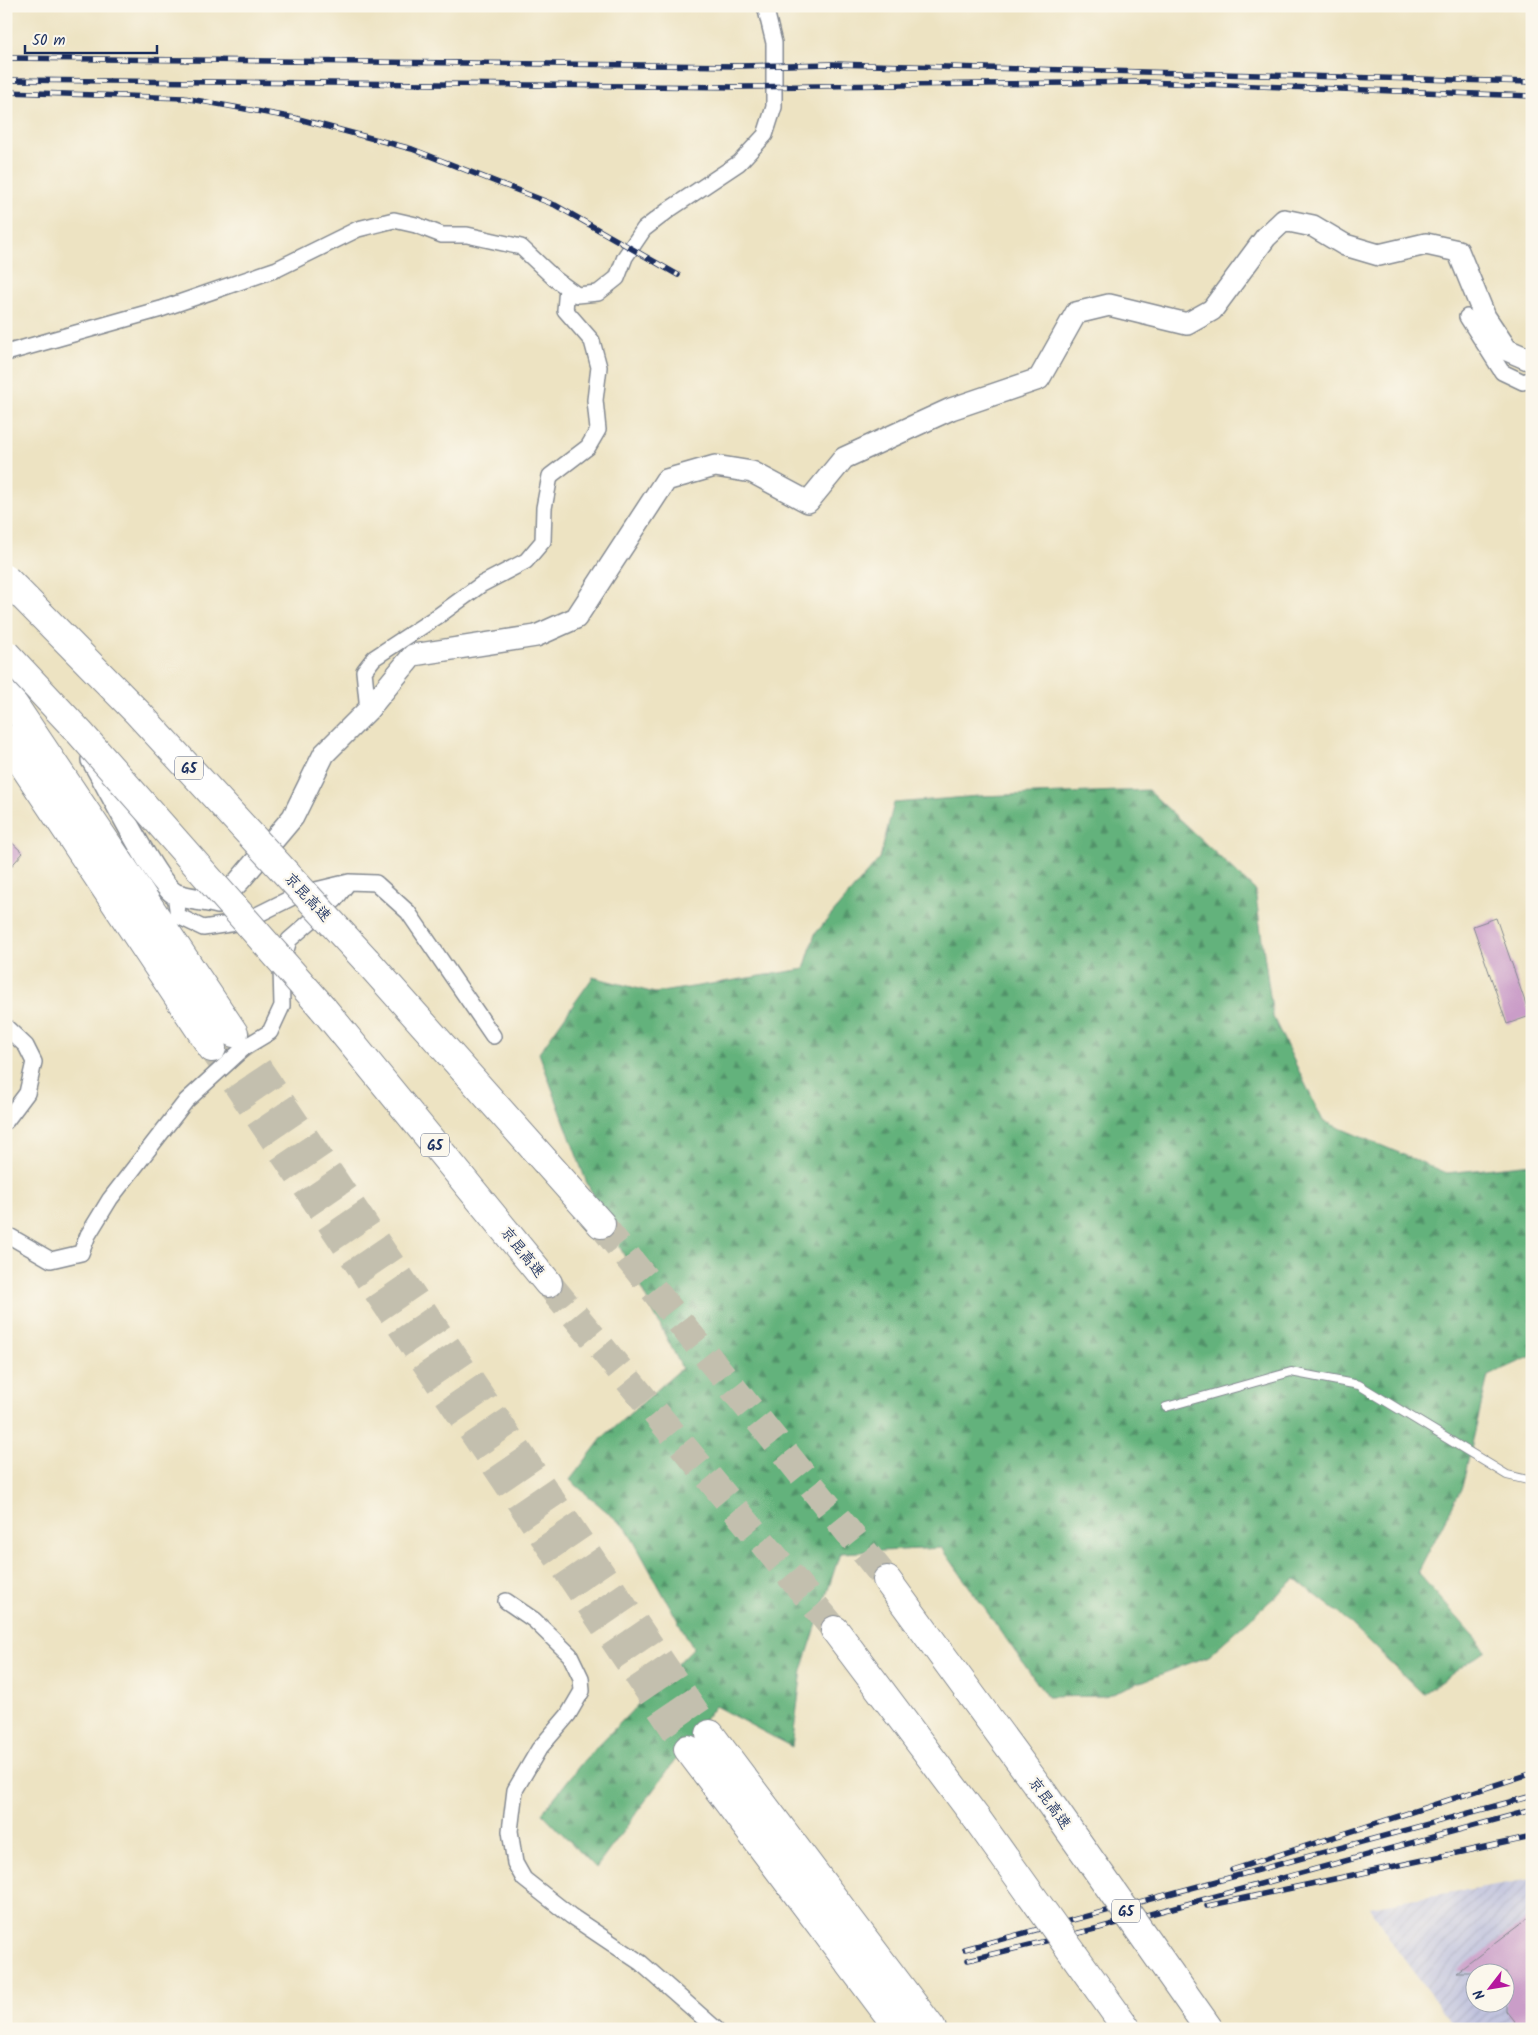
<svg xmlns="http://www.w3.org/2000/svg" width="1538" height="2035" font-family="Kalam,'LXGW WenKai TC',sans-serif">
<style>
.industrial{fill:url(#industrial-furrows);fill-rule:evenodd}
.forest{fill:url(#forest-firs);stroke:#3f706d}
.building{fill:#ca9dc8}
.lines{fill:none;stroke-linecap:round;stroke-linejoin:round}
.highway-tunnel{stroke:#c3bfae;stroke-width:28;stroke-dasharray:28 14;stroke-linecap:butt}
.lane-casing{stroke:#848990;stroke-width:10}
.street-casing{stroke:#848990;stroke-width:18}
.secondary-casing{stroke:#848990;stroke-width:24}
.highway-casing{stroke:#848990;stroke-width:30}
.lane{stroke:#fff;stroke-width:8}
.street{stroke:#fff;stroke-width:15}
.secondary{stroke:#fff;stroke-width:21}
.highway{stroke:#fff;stroke-width:28}
.rail-casing{stroke:#1b2f5e;stroke-width:5.5}
.rail{stroke:#fbf7ec;stroke-width:4;stroke-dasharray:11;stroke-linecap:butt}
.highway-bridge-casing{stroke:#848990;stroke-width:30;stroke-linecap:butt}
.highway-bridge{stroke:#fff;stroke-width:28}
.labels{text-anchor:middle;stroke-width:4.5;stroke-linejoin:round;paint-order:stroke}
.shield{fill:#fbf7ec;stroke:#5e6b89;stroke-width:1}
.shield-label{font-size:14px;font-weight:bold;fill:#1b2f5e}
.street-label{font-size:15px;fill:#1b2f5e;stroke:#fbf7ec}
</style>
<defs>
<pattern id="industrial-furrows" width="10" height="10" patternUnits="userSpaceOnUse" patternTransform="scale(1.25)"><rect width="10" height="10" fill="#c0c2dd"/><path d="M-1 1l2-2M0 10L10 0M9 11l2-2" fill="none" stroke="#a4a7c0"/></pattern>
<pattern id="forest-firs" width="22" height="20" patternUnits="userSpaceOnUse" patternTransform="scale(1.25)"><rect width="22" height="20" fill="#63b27c"/><path d="M5 1l3.5 6h-7zM16 11l3.5 6h-7z" fill="#519169"/></pattern>
</defs>
<rect width="100%" height="100%" fill="#fbf7ec"/>
<filter id="ink" filterUnits="userSpaceOnUse"><feTurbulence type="fractalNoise" baseFrequency=".02" numOctaves="2"/><feDisplacementMap in="SourceGraphic" scale="10" xChannelSelector="R" yChannelSelector="G"/><feConvolveMatrix kernelMatrix="1 2 1 2 8 2 1 2 1" color-interpolation-filters="sRGB"/></filter>
<filter id="wash" filterUnits="userSpaceOnUse"><feTurbulence type="fractalNoise" baseFrequency=".0096" numOctaves="4" result="noise"/><feDisplacementMap in="SourceGraphic" scale="20" xChannelSelector="R" yChannelSelector="G"/><feGaussianBlur stdDeviation="1.12" result="paint"/><feColorMatrix in="noise" values="0 0 0 0 0 0 0 0 0 0 0 0 0 0 0 0 0 1.4 0 .05"/><feComposite in="paint" operator="in"/></filter>
<g filter="url(#wash)">
<rect width="100%" height="100%" fill="#ede3c2"/>
<path class="industrial" d="M1532,1879V2029H1456L1397,1950L1369,1906ZM1476,1972H1506V2002H1476Z"/>
<path class="forest" d="M1148,790L1255,890L1273,1017L1323,1121L1447,1173L1532,1164V1356L1488,1376L1462,1487L1418,1573L1486,1650L1423,1694L1340,1614L1295,1579L1208,1656L1105,1696L1047,1697L942,1548L840,1553L802,1670L792,1747L715,1706L596,1868L542,1813L584,1760L693,1648L627,1529L570,1480L603,1437L682,1368L586,1181L539,1053L593,977L655,993L804,969L815,934L880,858L894,803L979,796Z"/>
<g id="blocks">
<path class="building" d="M6,837L23,853L6,872Z
M1496,918L1530,1016L1507,1024L1473,926Z
M1532,1915V2029H1520L1506,2011V1972H1457Z"/>
</g>
</g>
<g filter="url(#ink)">
<use href="#blocks" fill-opacity="0" stroke="#848990" stroke-width="1"/>
<g class="lines">
<path class="highway-tunnel" d="M234,1033L710,1734
M212,1048L688,1749
M601,1224L887,1580
M548,1283L835,1630"/>
<g class="lane-casing">
<path id="lane" d="M1166,1407L1291,1372L1359,1385L1507,1475L1532,1481"/>
</g>
<g class="street-casing">
<path id="street" d="M1467,317L1502,372L1523,382L1532,379
M6,353L161,309L277,269L358,229L394,220L416,225L442,235H467L521,247L555,279L577,295L598,293L617,278L625,257L644,229L670,209L739,163L765,135L774,107V43L765,6
M368,710L364,671L374,658L438,616L482,584L526,561L543,541L544,508L550,476L588,447L598,430L595,400L599,367L592,341L565,310L567,288
M175,894L178,916L203,928L243,922L299,894L349,882L376,883L408,912L493,1036
M6,1027L26,1046L34,1062L27,1093L6,1121
M6,1234L51,1260L81,1253L88,1235L110,1199L186,1101L245,1047L270,1032L282,1006L281,967L289,940L335,900L349,882
M506,1601L534,1620L570,1655L581,1678L582,1691L568,1715L539,1749L515,1790L510,1831L515,1863L524,1879L571,1916L641,1963L716,2029"/>
</g>
<g class="secondary-casing">
<path id="secondary" d="M92,760C108,785 156,887 177,895C190,899 205,900 218,903L240,880L293,817L324,754L368,710L413,655L536,636L576,618L666,480L715,466L752,472L808,502L844,458L951,409L1039,379L1076,313L1109,305L1187,324L1212,310L1266,237L1284,220L1313,226L1345,245L1379,255L1426,244L1458,251L1485,317L1507,350L1528,359L1532,358"/>
</g>
<g class="highway-casing">
<path id="highway" d="M6,693L234,1033
M6,739L212,1048
M367,961L601,1224
M322,1007L548,1283
M887,1580L1043,1793
M835,1630L977,1819
M710,1734L932,2029
M688,1749L899,2029"/>
</g>
<use href="#lane" class="lane"/>
<use href="#street" class="street"/>
<use href="#secondary" class="secondary"/>
<use href="#highway" class="highway"/>
<g class="rail-casing">
<path id="rail" d="M6,58L740,66L832,64L1532,82
M6,80L740,87L1143,82L1532,96
M6,92L184,98L295,118L412,149L555,205L678,275
M1232,1870L1532,1773
M1207,1906L1532,1837
M965,1949L1532,1796
M968,1960L1099,1928L1532,1810"/>
</g>
<use href="#rail" class="rail"/>
<g class="highway-bridge-casing">
<path id="highway-bridge" d="M6,579L138,713L367,961
M6,654L80,733L322,1007
M1043,1793L1209,2029
M977,1819L1127,2029"/>
</g>
<use href="#highway-bridge" class="highway-bridge"/>
</g>
</g>
<g class="labels">
<g class="shield">
<rect x="175" y="756.5" width="28" height="23" rx="4"/>
<rect x="421" y="1133.5" width="28" height="23" rx="4"/>
<rect x="1112" y="1899.5" width="28" height="23" rx="4"/>
</g>
<g class="shield-label">
<text x="189" y="773">G5</text>
<text x="435" y="1150">G5</text>
<text x="1126" y="1916">G5</text>
</g>
<g class="street-label">
<text transform="translate(308 897) rotate(47)" y="5">京昆高速</text>
<text transform="translate(523 1252) rotate(51)" y="5">京昆高速</text>
<text transform="translate(1050 1803) rotate(54)" y="5">京昆高速</text>
</g>
</g>
<rect width="1538" height="2035" fill="none" stroke="#fbf7ec" stroke-width="25"/>
<g transform="translate(1490 1988) rotate(239)"><circle r="24" fill="#fbf7ec" stroke="#a1a7b3"/>
<path d="M0-4L9 19L0 12L-9 19Z" fill="#b5179e"/>
<text y="-8" font-size="14" font-weight="bold" text-anchor="middle" fill="#1b2f5e">N</text>
</g>
<path d="M25 45v8h132v-8" fill="none" stroke="#1b2f5e" stroke-width="2.5"/>
<text x="32" y="45" font-size="15" fill="#1b2f5e" stroke="#fbf7ec" stroke-width="4" paint-order="stroke">50 m</text>
</svg>
